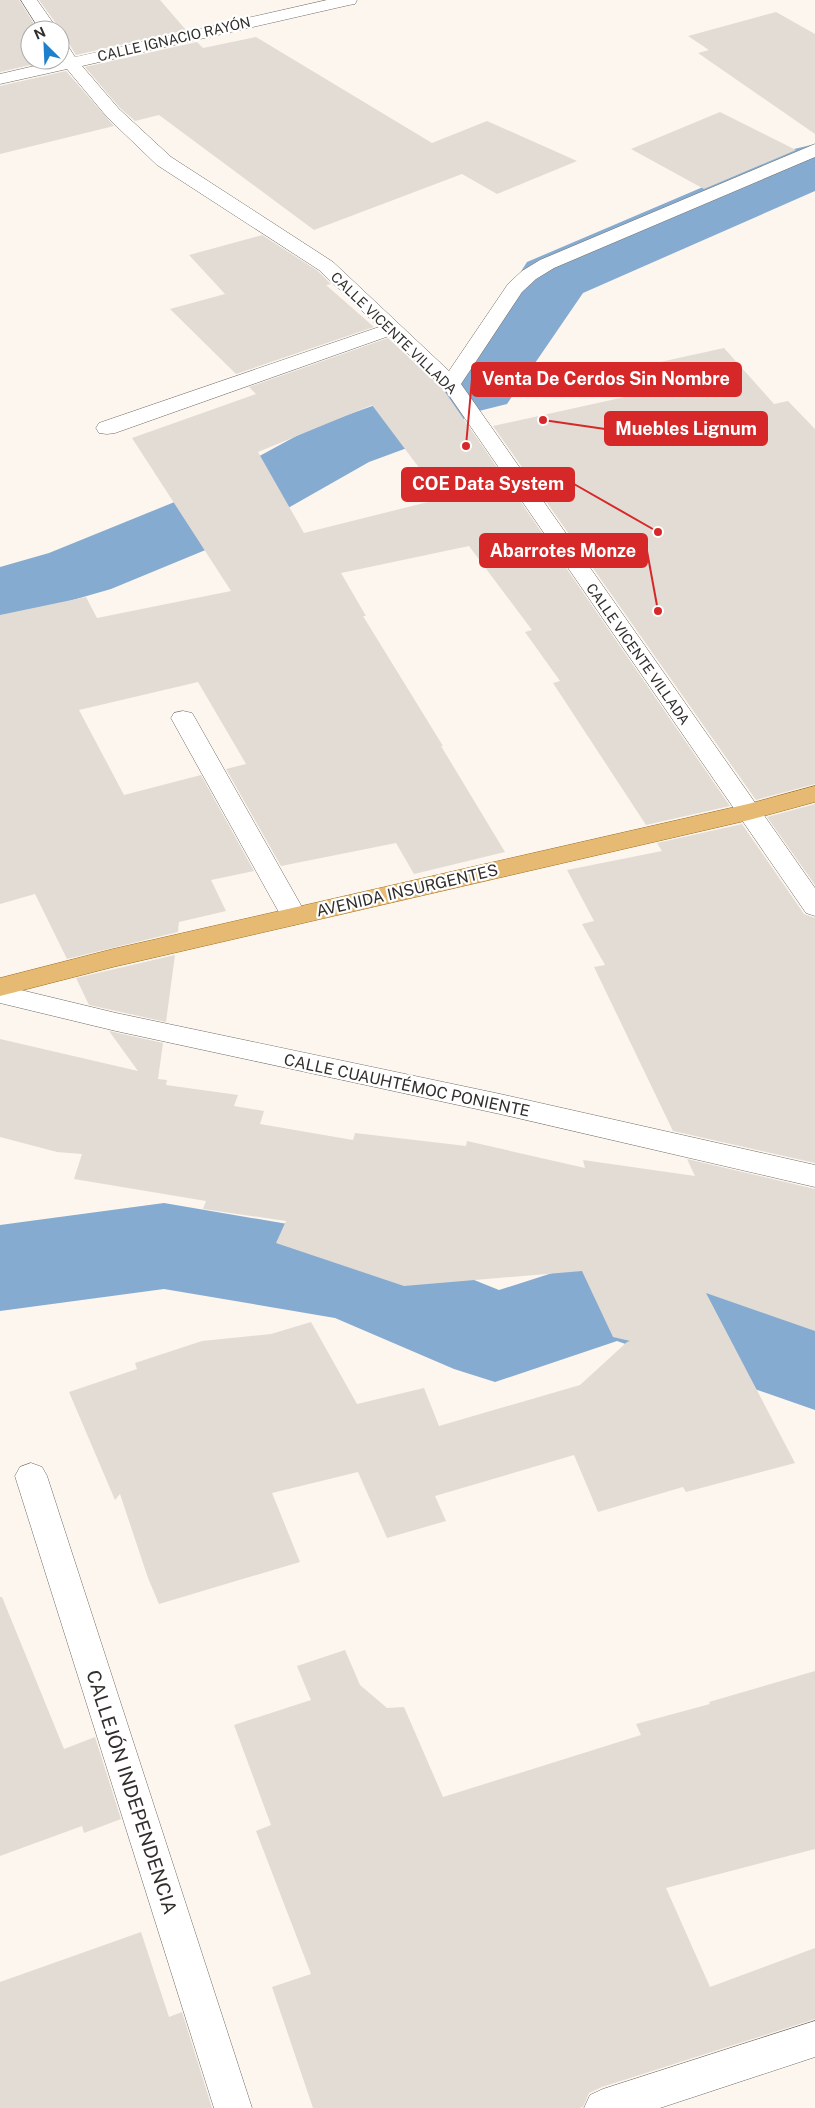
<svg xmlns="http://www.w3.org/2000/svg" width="815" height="2108" font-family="'Public Sans',sans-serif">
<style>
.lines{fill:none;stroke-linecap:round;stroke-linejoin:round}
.river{fill:#86abd0;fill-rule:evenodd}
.building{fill:#e2dcd5;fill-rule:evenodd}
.minor-casing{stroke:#706a64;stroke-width:1}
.major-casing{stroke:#9c6b1c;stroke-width:1}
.minor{fill:#fff;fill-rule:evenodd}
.major{fill:#e6ba72;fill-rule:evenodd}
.labels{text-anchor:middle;stroke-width:4.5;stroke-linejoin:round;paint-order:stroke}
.far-street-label{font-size:14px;fill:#312e2c;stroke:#fff}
.street-label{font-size:16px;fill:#312e2c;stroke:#fff}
.near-street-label{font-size:19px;fill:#312e2c;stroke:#fff}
.leader{fill:none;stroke:#d62828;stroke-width:2}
.callout-dot{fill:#d62828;stroke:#fff;stroke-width:2}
.callout{fill:#d62828;stroke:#d62828;stroke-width:2}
.callout-label{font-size:18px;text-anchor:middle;font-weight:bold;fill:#fff}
</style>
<rect width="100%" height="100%" fill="#fcf6ef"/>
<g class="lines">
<path class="river" d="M815,144V191L583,293L507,404L479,411L464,407L468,413L456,430L369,462L237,537L111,589L0,621V567L49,553L177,501L311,428L400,396L428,389L443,393L439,387L504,298L527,262L790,150Z
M164,1203L352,1235L392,1247L499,1290L618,1252L815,1318V1410L617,1341L495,1382L454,1369L335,1318L164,1289L0,1311V1225Z"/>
</g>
<path class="building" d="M0,0H19L38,30H30V60H52L0,72Z
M39,0H160L186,30L76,55L68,42L60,40V29Z
M776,12L815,34V134L698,53L709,50L688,36Z
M256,37L432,143L487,121L577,161L497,194L462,174L314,230L159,115L135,121L120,108L85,67L197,42L203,48Z
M66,71L114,126L0,154V86Z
M720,112L796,150L704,189L631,149Z
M262,235L318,271L331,284L326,285L374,327L236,374L170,309L225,294L189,255Z
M388,338L443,389L730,806L646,825L553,683L560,681L525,632L532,630L469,546L341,573L366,616H363L443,746H441L505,852L414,874L396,843L281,866L226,769L246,764L198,682L79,710L124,795L201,775L254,871L211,880L226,911L179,922L178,932L67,959L35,894L0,904V615L86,597L97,618L231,591L132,438L256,394L249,387ZM372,405L435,489L429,490L436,500L304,533L258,452Z
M724,348L774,404L788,401L815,429V784L756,800L493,426L652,391L633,368Z
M815,804V885L767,817Z
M742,824L804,914L815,918V1163L673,1131L594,967L605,965L582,924L594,921L567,870L662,851L657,843Z
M175,955L166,1022L89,1005L76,978Z
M109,1031L163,1043L158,1079L167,1080L166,1085L238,1095L234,1106L264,1111L260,1124L353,1140L355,1133L466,1146L467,1141L585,1168L583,1160L695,1176L687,1159L815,1189V1331L706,1293L795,1463L686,1492L683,1487L598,1512L574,1455L435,1496L446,1521L387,1538L358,1472L272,1493L300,1562L159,1604L148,1578L120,1494L115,1500L69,1392L137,1369L135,1363L202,1341L271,1334L311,1322L357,1404L424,1388L439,1426L580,1385L627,1342L630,1341L613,1337L582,1271L404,1286L276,1243L286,1221L203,1209L206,1201L74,1179L82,1154L57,1152L0,1137V1039L138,1071Z
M0,1597H2L64,1749L95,1737L121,1819L84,1833L82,1826L0,1856Z
M345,1650L360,1685L387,1708L404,1707L443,1797L641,1735L636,1724L710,1704L709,1702L815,1671V1849L666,1888L710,1987L815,1948V2019L602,2087L589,2093L583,2107L579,2108H313L272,1987L311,1974L256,1831L271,1825L234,1725L311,1700L297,1666Z
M141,1932L169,2017L182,2012L212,2108H0V1982Z"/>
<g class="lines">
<g class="minor-casing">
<path id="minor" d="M21,0H37L58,30H40Z
M327,0H357L355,4L349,5L82,66L119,109L171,157L333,262L449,371L508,284L522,271L540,260L815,144V157L554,268L536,279L522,292L461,384L815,888V916L806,913L444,388L389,336L115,433L107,434L99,433L96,428L99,423L379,327L319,270L157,165L107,117L67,69L0,84V74L60,60V42L66,43L75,57Z
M183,711L192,713L195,718L307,916L303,922L294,925L285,922L281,916L171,718L174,713Z
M0,985L116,1013L500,1094L815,1165V1187L500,1114L116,1031L0,1003Z
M31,1463L42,1467L47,1476L252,2108H214L15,1476L20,1467Z
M815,2021V2057L660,2108H584L590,2095L603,2089Z"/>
</g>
<g class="major-casing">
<path id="major" d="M815,786V802L749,820L113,967L0,996V978L113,949L748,804Z"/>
</g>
<use href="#minor" class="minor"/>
<use href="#major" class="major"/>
</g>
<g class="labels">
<g class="far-street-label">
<text transform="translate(174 39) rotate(-13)" y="5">CALLE IGNACIO RAYÓN</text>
<text transform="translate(394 333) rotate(44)" y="5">CALLE VICENTE VILLADA</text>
<text transform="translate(638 654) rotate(55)" y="5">CALLE VICENTE VILLADA</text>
</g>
<g class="street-label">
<text transform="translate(407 890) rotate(-13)" y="6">AVENIDA INSURGENTES</text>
<text transform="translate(407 1085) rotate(12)" y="6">CALLE CUAUHTÉMOC PONIENTE</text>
</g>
<g class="near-street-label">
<text transform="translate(132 1792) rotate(72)" y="7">CALLEJÓN INDEPENDENCIA</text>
</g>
</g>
<path class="leader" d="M466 446L472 379M543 420L605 429M658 532L574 484M658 611L647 551"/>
<g class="callout-dot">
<circle cx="466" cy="446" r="5"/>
<circle cx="543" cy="420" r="5"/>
<circle cx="658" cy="532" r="5"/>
<circle cx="658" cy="611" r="5"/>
</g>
<g class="callout">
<rect x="472" y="363" width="269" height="33" rx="5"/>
<rect x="605" y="412" width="162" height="33" rx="5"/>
<rect x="402" y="468" width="172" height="33" rx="5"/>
<rect x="480" y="534" width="167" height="33" rx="5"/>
</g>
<g class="callout-label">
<text x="606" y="385">Venta De Cerdos Sin Nombre</text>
<text x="686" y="435">Muebles Lignum</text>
<text x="488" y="490">COE Data System</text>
<text x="563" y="557">Abarrotes Monze</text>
</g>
<g transform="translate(45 45) rotate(336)"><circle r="24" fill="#ffffff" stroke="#adabab"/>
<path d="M0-4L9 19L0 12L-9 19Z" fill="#1e7fcb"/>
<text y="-8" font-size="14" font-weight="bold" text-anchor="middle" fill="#312e2c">N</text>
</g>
</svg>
